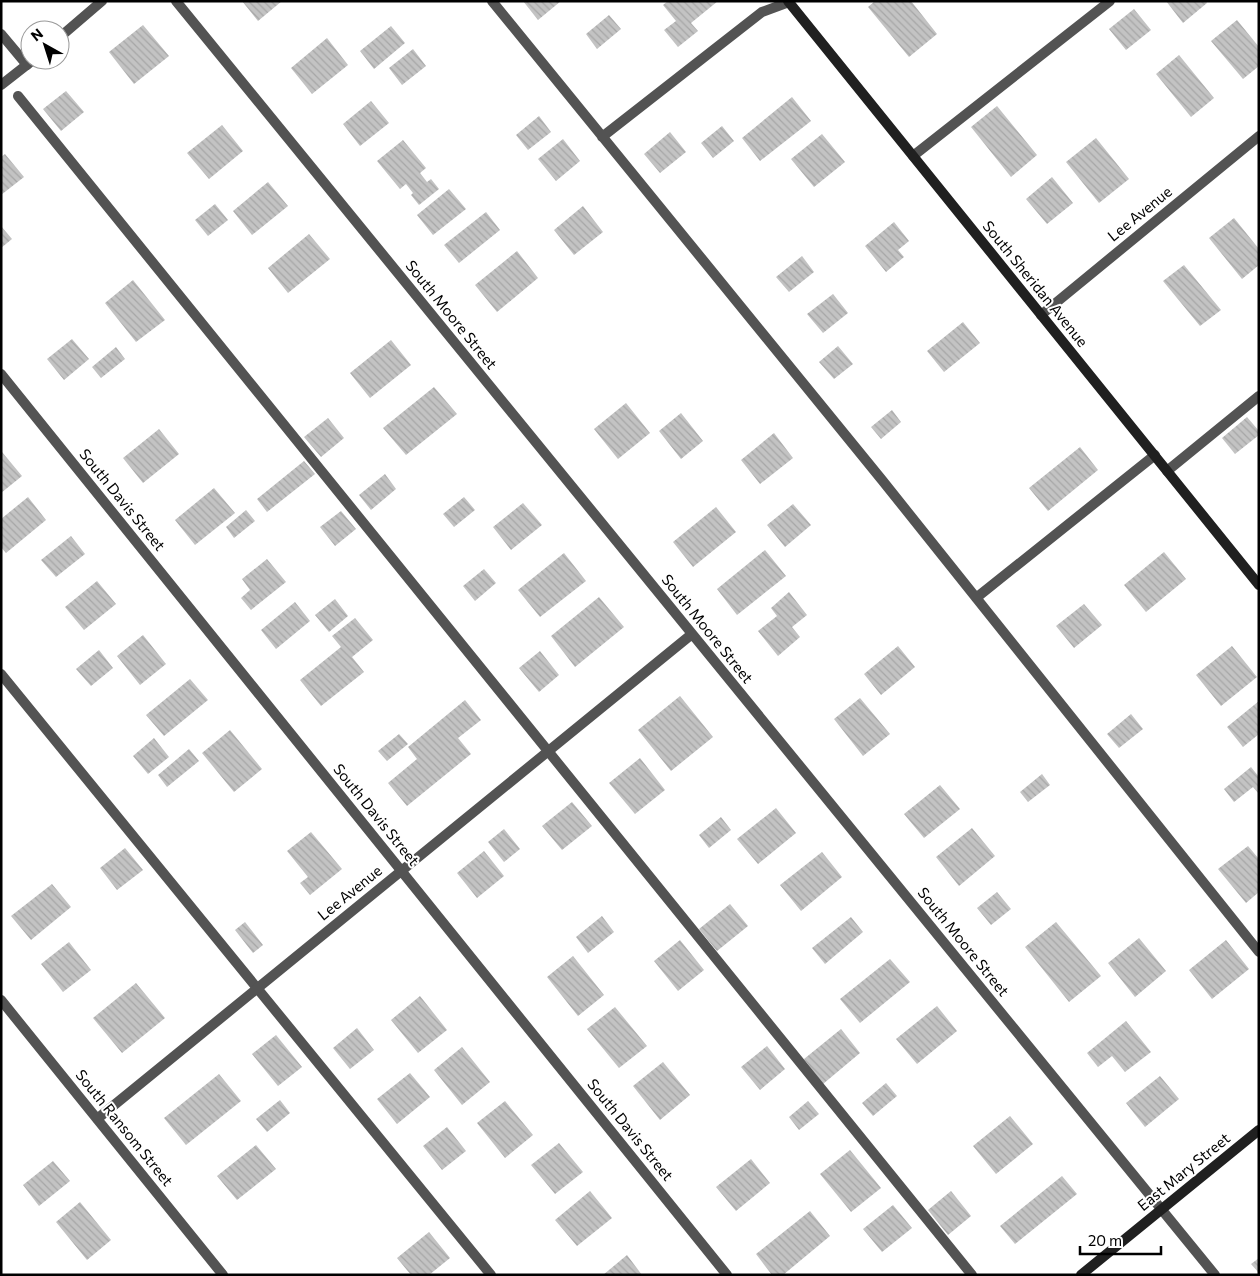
<svg xmlns="http://www.w3.org/2000/svg" width="1260" height="1276" font-family="Commissioner,sans-serif">
<style>
.building{fill:url(#building-back-hatch)}
.lines{fill:none;stroke-linecap:round;stroke-linejoin:round}
.lane{stroke:#535353;stroke-width:10}
.street{stroke:#535353;stroke-width:10}
.secondary{stroke:#202020;stroke-width:10}
.labels{text-anchor:middle;stroke-width:4;stroke-linejoin:round;paint-order:stroke}
.street-label{font-size:15px;fill:#000;stroke:#fff}
</style>
<defs>
<pattern id="building-back-hatch" width="6" height="6" patternUnits="userSpaceOnUse" patternTransform="scale(1.25)"><rect width="6" height="6" fill="#c3c3c3"/><path d="M-1 5l2 2M0 0l6 6M5-1l2 2" fill="none" stroke="#a6a6a6"/></pattern>
</defs>
<rect width="100%" height="100%" fill="#fff"/>
<path class="building" d="M242,1H282L258,21Z
M523,1H561L538,20Z
M668,1H718L691,23L698,31L678,47L664,30L676,21L663,5Z
M875,1H911L937,34L909,57L868,7Z
M1166,1H1206L1207,3L1183,23Z
M1134,9L1151,30L1126,50L1109,29Z
M609,15L621,29L597,49L586,34Z
M1237,20L1259,47V66L1243,79L1211,41Z
M143,25L169,56L134,84L109,52Z
M391,26L405,43L374,69L360,51Z
M327,38L348,65L312,94L291,68Z
M413,49L426,66L402,85L389,68Z
M1179,55L1214,98L1191,117L1156,74Z
M66,91L84,112L61,131L43,109Z
M792,97L811,121L760,161L742,138Z
M371,101L389,123L360,146L343,124Z
M997,106L1037,155L1011,177L971,127Z
M539,116L551,132L528,150L516,135Z
M222,125L243,151L209,179L187,153Z
M722,126L734,141L713,158L701,143Z
M670,132L686,152L660,173L644,154Z
M822,134L845,162L814,187L791,159Z
M1096,138L1129,179L1099,203L1066,162Z
M563,139L580,161L556,181L538,159Z
M403,140L426,168L420,173L427,182L431,179L439,189L419,205L411,195L413,193L406,184L400,189L377,161Z
M5,154L24,177L1,195V157Z
M1052,177L1073,203L1047,224L1026,199Z
M268,182L288,206L252,235L233,211Z
M449,189L466,209L433,235L417,215Z
M215,204L228,220L208,236L195,220Z
M583,206L603,232L574,255L554,230Z
M486,212L500,230L459,263L444,245Z
M1234,218L1259,249V265L1242,279L1209,238Z
M894,222L909,241L898,250L904,257L886,272L865,246Z
M1,226L12,239L1,248Z
M309,234L330,259L288,293L268,268Z
M517,251L538,278L497,312L475,285Z
M802,256L814,272L789,292L776,277Z
M1184,265L1221,310L1200,326L1163,281Z
M133,280L165,320L136,342L105,303Z
M833,294L848,313L823,333L807,314Z
M963,322L980,343L944,372L927,351Z
M72,339L89,359L64,380L47,359Z
M391,340L411,365L370,398L350,373Z
M838,346L853,364L834,379L819,362Z
M116,347L125,359L101,378L92,367Z
M434,387L457,414L406,455L383,428Z
M626,403L650,433L618,459L594,429Z
M892,410L901,422L881,439L871,427Z
M681,413L703,441L681,459L659,431Z
M1247,417L1259,431V435L1235,454L1222,438Z
M328,418L344,438L321,457L304,437Z
M159,429L179,454L143,483L123,458Z
M774,433L793,458L760,484L741,460Z
M1080,447L1098,470L1048,511L1029,488Z
M2,452L22,476L1,493V453Z
M304,461L315,474L267,512L257,499Z
M385,474L396,489L371,510L359,495Z
M214,488L235,513L195,545L175,520Z
M28,497L46,520L6,553L1,547V519Z
M464,497L475,510L454,527L443,514Z
M523,503L542,525L511,550L493,527Z
M793,504L811,525L785,547L767,525Z
M716,507L736,532L693,567L673,542Z
M246,510L255,521L234,538L226,527Z
M341,511L356,529L335,546L320,527Z
M71,536L85,554L56,577L41,560Z
M765,550L786,576L737,615L717,589Z
M1164,552L1186,579L1146,612L1124,585Z
M564,553L586,581L540,617L518,590Z
M267,559L286,582L251,610L241,598L250,590L242,579Z
M484,569L496,583L475,601L463,586Z
M97,581L116,604L84,630L65,607Z
M789,592L807,615L792,627L800,637L778,656L758,631L777,616L771,608Z
M599,597L624,627L575,667L551,636Z
M335,599L348,616L329,632L315,615Z
M295,602L310,621L276,649L261,630Z
M1084,604L1102,625L1074,648L1056,626Z
M355,618L373,640L352,657L364,672L321,706L300,680L341,647L332,636Z
M143,635L166,664L140,685L117,656Z
M898,646L915,667L881,695L864,674Z
M1232,646L1257,677L1221,706L1196,675Z
M99,650L113,668L91,686L76,669Z
M540,651L559,675L539,692L519,668Z
M190,679L208,700L164,736L146,715Z
M680,696L713,737L671,771L638,730Z
M860,698L890,734L863,756L834,719Z
M465,700L481,720L458,738L471,754L407,806L388,783L417,759L408,747Z
M1259,701V734L1243,747L1227,727Z
M1131,714L1143,729L1119,748L1107,734Z
M230,730L262,769L234,792L202,753Z
M399,734L408,744L387,761L378,751Z
M154,738L169,757L148,774L133,756Z
M189,749L199,761L167,787L158,775Z
M640,758L665,790L635,814L609,783Z
M1251,767L1259,777V794L1253,787L1234,802L1224,789Z
M1042,774L1050,785L1028,802L1020,792Z
M940,785L960,809L924,838L904,814Z
M572,802L592,826L562,850L542,826Z
M776,808L796,833L758,864L737,839Z
M721,817L731,830L709,848L699,835Z
M972,828L995,856L959,886L936,857Z
M504,829L520,849L504,862L488,842Z
M311,832L342,869L310,895L300,883L308,877L287,851Z
M1248,846L1259,859V892L1246,903L1218,869Z
M125,848L143,870L117,890L100,868Z
M484,851L504,876L477,898L457,873Z
M822,852L842,877L801,911L780,885Z
M52,884L71,907L31,940L11,916Z
M997,892L1011,909L991,925L977,908Z
M730,904L748,926L717,951L699,929Z
M602,916L614,932L588,953L576,937Z
M851,917L863,932L825,964L812,948Z
M245,922L263,945L253,953L235,930Z
M1056,922L1101,976L1069,1002L1025,947Z
M1139,938L1166,971L1135,997L1108,963Z
M680,940L704,970L678,991L654,961Z
M1226,940L1249,969L1212,999L1189,970Z
M69,942L91,970L63,992L41,964Z
M573,956L604,995L578,1016L547,977Z
M890,959L910,982L860,1023L840,999Z
M136,983L165,1018L122,1053L93,1018Z
M420,996L447,1030L418,1053L391,1020Z
M937,1006L957,1031L917,1064L896,1039Z
M615,1007L647,1046L619,1068L587,1029Z
M1126,1021L1151,1052L1125,1072L1112,1056L1098,1067L1087,1053Z
M357,1028L374,1050L350,1069L333,1048Z
M841,1029L860,1053L823,1084L804,1059Z
M276,1035L302,1067L278,1086L252,1054Z
M767,1046L785,1069L760,1090L741,1067Z
M462,1047L490,1082L462,1105L434,1070Z
M663,1062L690,1095L660,1120L633,1086Z
M410,1073L430,1097L397,1124L377,1099Z
M219,1074L241,1101L186,1145L164,1118Z
M1160,1076L1179,1099L1145,1127L1126,1103Z
M886,1083L897,1096L873,1116L862,1103Z
M280,1100L290,1113L267,1132L256,1119Z
M505,1101L533,1135L505,1158L477,1123Z
M808,1101L819,1114L799,1130L789,1117Z
M1010,1116L1033,1144L996,1174L973,1146Z
M447,1127L466,1151L442,1170L423,1146Z
M559,1143L583,1172L555,1194L531,1165Z
M256,1145L276,1169L237,1200L217,1176Z
M850,1150L881,1188L851,1212L820,1174Z
M751,1159L770,1183L736,1211L716,1187Z
M53,1161L70,1181L39,1206L23,1185Z
M1062,1176L1077,1194L1015,1244L1000,1226Z
M590,1191L612,1218L577,1246L555,1220Z
M951,1191L971,1216L948,1235L928,1210Z
M80,1202L111,1240L87,1260L56,1222Z
M893,1205L912,1228L882,1252L863,1229Z
M810,1211L830,1236L783,1275H772L756,1254Z
M429,1232L450,1258L429,1275H411L397,1258Z
M627,1255L642,1275H603Z
M1259,1258V1273L1251,1264Z"/>
<g class="lines">
<path class="lane" d="M492,1L882,480L1259,952
M1,34L27,65
M18,96L972,1275
M602,137L762,12L789,2
M913,156L1110,1
M1167,471L1259,396
M976,598L1155,455
M1,674L491,1275"/>
<path class="street" d="M176,1L1215,1275
M60,37L102,1
M1,85L33,60
M1041,315L1259,136
M1,374L727,1275
M1,1000L223,1275
M97,1119L692,634"/>
<path class="secondary" d="M788,1L1259,585
M1081,1275L1259,1130"/>
</g>
<g class="labels">
<g class="street-label">
<text transform="translate(1140 214) rotate(-39)" y="5">Lee Avenue</text>
<text transform="translate(1035 284) rotate(51)" y="5">South Sheridan Avenue</text>
<text transform="translate(451 315) rotate(51)" y="5">South Moore Street</text>
<text transform="translate(122 500) rotate(51)" y="5">South Davis Street</text>
<text transform="translate(707 629) rotate(51)" y="5">South Moore Street</text>
<text transform="translate(376 815) rotate(51)" y="5">South Davis Street</text>
<text transform="translate(350 893) rotate(-39)" y="5">Lee Avenue</text>
<text transform="translate(963 942) rotate(51)" y="5">South Moore Street</text>
<text transform="translate(124 1128) rotate(51)" y="5">South Ransom Street</text>
<text transform="translate(630 1130) rotate(51)" y="5">South Davis Street</text>
<text transform="translate(1184 1172) rotate(-39)" y="5">East Mary Street</text>
</g>
</g>
<rect width="1260" height="1276" fill="none" stroke="#000000" stroke-width="5"/>
<g transform="translate(45 45) rotate(321)"><circle r="24" fill="#ffffff" stroke="#999999"/>
<path d="M0-4L9 19L0 12L-9 19Z" fill="#000000"/>
<text y="-8" font-size="14" font-weight="bold" text-anchor="middle" fill="#000000">N</text>
</g>
<path d="M1080 1246v8h81v-8" fill="none" stroke="#000000" stroke-width="2.5"/>
<text x="1088" y="1246" font-size="15" fill="#000000" stroke="#ffffff" stroke-width="4" paint-order="stroke">20 m</text>
</svg>
